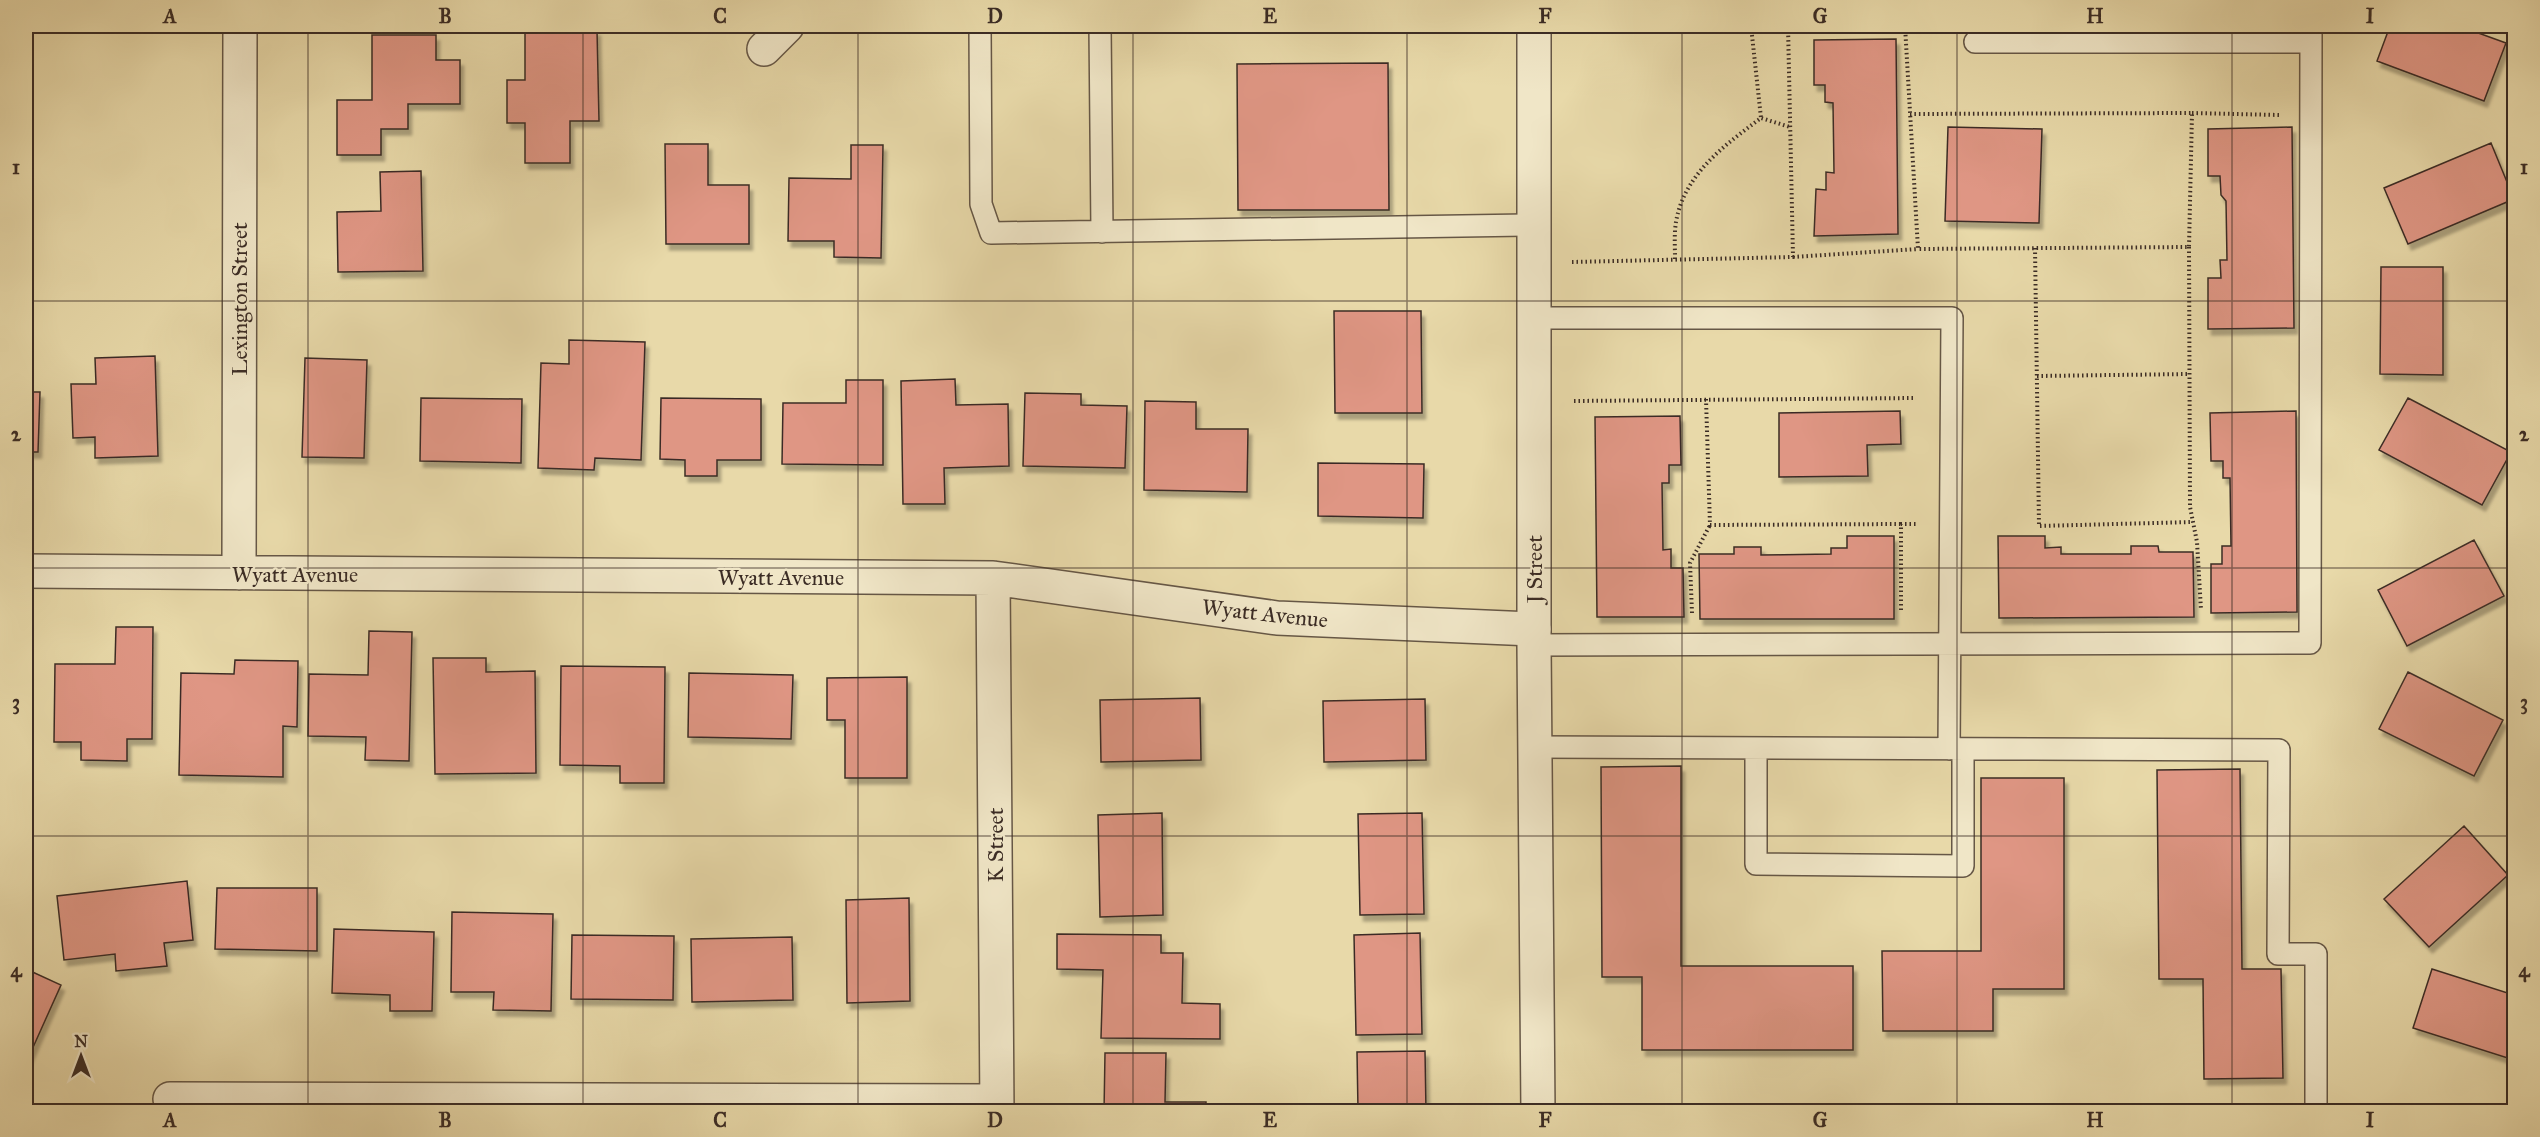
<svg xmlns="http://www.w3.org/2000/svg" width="2540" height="1137" font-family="'IM FELL Great Primer',serif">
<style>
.building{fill:#df9684;stroke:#3b2c25;stroke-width:1.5;filter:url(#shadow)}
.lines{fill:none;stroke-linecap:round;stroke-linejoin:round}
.service-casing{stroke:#665746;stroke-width:24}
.minor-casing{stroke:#665746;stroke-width:36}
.tertiary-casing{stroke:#665746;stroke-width:36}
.path{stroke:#3b2c25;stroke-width:4;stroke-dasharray:1.5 3;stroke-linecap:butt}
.service{stroke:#f0e6c7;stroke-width:21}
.minor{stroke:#f0e6c7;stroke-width:33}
.tertiary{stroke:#f0e6c7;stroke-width:33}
.grid{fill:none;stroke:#3b2c25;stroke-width:1.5;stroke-opacity:0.55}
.labels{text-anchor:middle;stroke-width:4.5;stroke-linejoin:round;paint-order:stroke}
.street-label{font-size:22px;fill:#3b2c25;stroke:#f0e6c7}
.neatline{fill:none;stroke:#3b2c25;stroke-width:2}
.grid-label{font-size:20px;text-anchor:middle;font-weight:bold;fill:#3b2c25}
</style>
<defs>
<filter id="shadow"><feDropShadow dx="3.5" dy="6" stdDeviation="1.5" flood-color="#0004"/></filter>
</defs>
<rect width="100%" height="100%" fill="#e8d9a9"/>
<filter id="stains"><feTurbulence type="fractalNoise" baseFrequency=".00333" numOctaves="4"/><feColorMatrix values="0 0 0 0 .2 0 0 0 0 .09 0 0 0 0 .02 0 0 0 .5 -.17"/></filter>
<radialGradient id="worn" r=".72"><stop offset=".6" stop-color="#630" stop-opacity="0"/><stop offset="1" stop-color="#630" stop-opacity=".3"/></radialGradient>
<path class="building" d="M2390,26H2459L2506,43L2484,101L2377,61Z
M597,30L599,121H570V163H525V123H507V80H525V32Z
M372,35H436V60H460V104H408V129H381V155H337V100H372Z
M1896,39L1898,234L1814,236L1816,189L1826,190V172L1834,173L1833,103L1825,102V85H1814V40Z
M1388,63L1389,210H1238L1237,64Z
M1948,127L2042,129L2039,223L1945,221Z
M2292,127L2294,328L2208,329V278H2221L2220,260H2227L2226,201L2221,195L2220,176H2208V129Z
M2491,143L2514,199L2408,244L2384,188Z
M665,144H708V185H749V244H666Z
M851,145H883L881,258L834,257V241H788L789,178L851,179Z
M421,171L423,271L338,272L337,212L381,211L380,172Z
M2381,267H2443V375L2380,374Z
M1334,311H1421L1422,413H1335Z
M569,340L645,342L641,460L595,458L594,470L538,468L541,363L569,364Z
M155,356L158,456L95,458V437L73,438L71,384H96L95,358Z
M305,358L367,360L364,458L302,457Z
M955,379L956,405L1008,404L1009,466L944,468L945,504H903L901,381Z
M846,380H883V465L782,464L783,403H846Z
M26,392H40L38,452H26Z
M1025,393L1081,394V405L1127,406L1125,468L1023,466Z
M421,398L522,399L521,463L420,461Z
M661,398L761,399V460H717V476H685V460L660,459Z
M2408,398L2511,452L2482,505L2379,450Z
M1145,401L1196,402V429H1248L1247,492L1144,490Z
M1900,411L1901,444L1867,445L1868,476L1779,477V413Z
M2296,411L2297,612L2211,613V564H2222V546H2231L2230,478H2223V461H2211L2210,413Z
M1680,416L1681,465H1669V483H1662L1663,550L1671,549V568H1683L1684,617H1597L1595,417Z
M1318,463L1424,464L1423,518L1318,516Z
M1847,536H1894V619H1700L1699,554H1734V547H1761V555L1831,554V548H1847Z
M1998,536H2045V548L2061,547V554H2131V546H2158L2159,552H2193L2194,617L1999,618Z
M2474,540L2504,596L2407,646L2378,590Z
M116,627H153L152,739H127V761L81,760V742H54L55,664H115Z
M369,631L412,632L409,761L365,760L366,737L308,736L309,674L368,675Z
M433,658H486V672L535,671L536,773L435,774Z
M235,660L298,661L297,727L283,726V777L179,775L181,673L234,674Z
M561,666L665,667L664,783H620V766L560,765Z
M2408,672L2503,720L2474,776L2379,729Z
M689,673L793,675L791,739L688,737Z
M907,677V778H845V720H827V678Z
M1200,698L1201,760L1101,762L1100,700Z
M1425,699L1426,760L1324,762L1323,701Z
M1681,766V966H1853V1050H1642V977H1602L1601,767Z
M2240,769L2242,969H2281L2283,1078L2204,1079L2203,979H2159L2157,770Z
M1981,778H2064V989H1993V1031H1883L1882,951H1981Z
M1162,813L1163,915L1100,917L1098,815Z
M1422,813L1424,914L1360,915L1358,814Z
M2464,826L2508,875L2429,947L2384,899Z
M187,881L193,940L164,943L167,966L116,971L115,954L64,960L57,896Z
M217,888H317V951L215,949Z
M909,898L910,1001L847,1003L846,900Z
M452,912L553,914L551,1011L493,1010L494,992H451Z
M334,929L434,932L432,1011H390V995L332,993Z
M1420,933L1422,1034L1356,1035L1354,935Z
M1057,934L1161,935V953H1183L1182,1003L1220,1004V1039L1101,1038L1103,970L1057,969Z
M572,935L674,936L673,1000L571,999Z
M792,937L793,1000L692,1002L691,939Z
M26,969L61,985L26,1063Z
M2432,969L2514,995V1060L2413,1028Z
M1425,1051L1426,1112H1336L1358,1110L1357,1052Z
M1105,1053H1166L1165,1102H1206V1112H1104Z"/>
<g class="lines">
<g class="service-casing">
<path id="service" d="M980,26L981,204L991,233L1534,225
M1100,26L1102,232
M1975,42H2311
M1534,318H1952L1949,749
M1534,645L2310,643L2311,26
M1535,747L2279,750L2278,954H2316V1112
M1756,748V864L1963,866V749"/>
</g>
<g class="minor-casing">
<path id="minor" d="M764,49L787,26
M26,571L993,578L1277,618L1534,629
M239,573L240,26
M993,578L997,1112
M170,1099L996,1101"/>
</g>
<g class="tertiary-casing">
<path id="tertiary" d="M1534,26V645L1538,1112"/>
</g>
<path class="path" d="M1751,26L1761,118
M1905,26L1918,249L2189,247L2192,113L1910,114
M2192,113L2279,115
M2189,247L2190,507L2197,542L2201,610
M2035,248L2039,526L2193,522
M1793,257L1918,249
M1675,259C1675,247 1674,234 1676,222C1684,174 1725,145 1761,118L1790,127
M1572,262L1793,257L1788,26
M2037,376L2190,374
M1706,399L1710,525L1901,524
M1574,401L1916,398
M1901,610V524H1918
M1692,613L1690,563L1710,525"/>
<use href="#service" class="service"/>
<use href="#minor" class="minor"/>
<use href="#tertiary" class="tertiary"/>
</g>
<path class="grid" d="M308,26V1112M583,26V1112M858,26V1112M1133,26V1112M1407,26V1112M1682,26V1112M1957,26V1112M2232,26V1112M26,301H2514M26,568H2514M26,836H2514"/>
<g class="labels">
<g class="street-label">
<text transform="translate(239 299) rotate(-90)" y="8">Lexington Street</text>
<text transform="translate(1534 569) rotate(-90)" y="8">J Street</text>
<text x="295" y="582">Wyatt Avenue</text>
<text x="781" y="585">Wyatt Avenue</text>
<text transform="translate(1265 613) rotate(6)" y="8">Wyatt Avenue</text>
<text transform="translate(995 845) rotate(-90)" y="8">K Street</text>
</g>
</g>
<rect width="2540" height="1137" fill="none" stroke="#e8d9a9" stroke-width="66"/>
<g transform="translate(81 1056)" stroke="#f0e6c7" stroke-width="4.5" paint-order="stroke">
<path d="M0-4.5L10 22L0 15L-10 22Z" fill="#3b2c25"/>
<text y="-9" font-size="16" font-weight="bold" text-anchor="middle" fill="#3b2c25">N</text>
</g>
<rect x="33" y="33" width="2474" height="1071" class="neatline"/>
<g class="grid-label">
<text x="170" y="23">A</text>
<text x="445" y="23">B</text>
<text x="720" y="23">C</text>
<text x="995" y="23">D</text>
<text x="1270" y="23">E</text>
<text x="1545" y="23">F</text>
<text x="1820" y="23">G</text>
<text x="2095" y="23">H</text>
<text x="2370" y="23">I</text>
<text x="16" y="174">1</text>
<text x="2524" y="174">1</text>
<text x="16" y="441">2</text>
<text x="2524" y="441">2</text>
<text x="16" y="709">3</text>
<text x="2524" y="709">3</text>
<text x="16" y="977">4</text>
<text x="2524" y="977">4</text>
<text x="170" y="1127">A</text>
<text x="445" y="1127">B</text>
<text x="720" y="1127">C</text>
<text x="995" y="1127">D</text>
<text x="1270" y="1127">E</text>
<text x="1545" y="1127">F</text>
<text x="1820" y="1127">G</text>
<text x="2095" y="1127">H</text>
<text x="2370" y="1127">I</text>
</g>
<rect width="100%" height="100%" filter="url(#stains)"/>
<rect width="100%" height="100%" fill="url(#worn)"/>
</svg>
